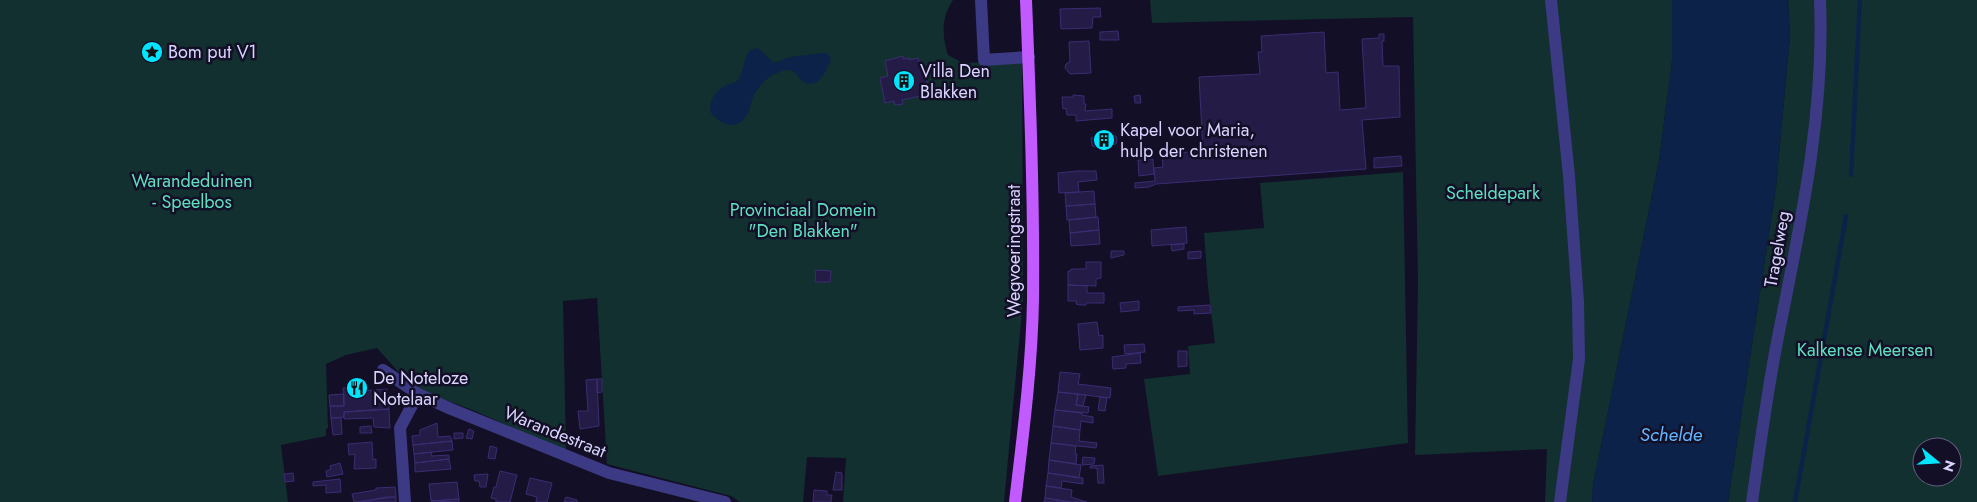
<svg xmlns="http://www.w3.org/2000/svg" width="1977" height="502" font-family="Jost,sans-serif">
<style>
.green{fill:#12302f;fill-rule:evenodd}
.water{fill:#0c2248}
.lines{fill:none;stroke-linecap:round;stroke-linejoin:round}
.stream{stroke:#0c2248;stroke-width:4.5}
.building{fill:#241b47;stroke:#3b2d73}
.minor{stroke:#3d3a85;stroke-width:12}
.major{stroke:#c25bff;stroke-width:12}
.labels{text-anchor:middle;stroke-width:5;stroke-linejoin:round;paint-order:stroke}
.poi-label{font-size:18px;fill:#d9d4ff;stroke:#130f26;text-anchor:start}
.park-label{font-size:18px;fill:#5fe0c0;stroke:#130f26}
.street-label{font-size:18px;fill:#d9d4ff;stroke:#130f26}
.water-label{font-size:19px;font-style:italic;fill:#62b6ff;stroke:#130f26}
</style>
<rect width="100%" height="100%" fill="#130f26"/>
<path class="green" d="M0,0H953C941,18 942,36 948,55L963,63L1022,61L1023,300L1004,502H843L846,458L807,457L803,502H740L731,496L607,464L597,298L563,301L566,451L475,411L412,387L377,348L346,355L326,364L328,428L326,429V436L281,445L288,502H0Z
M1150,0H1672V61L1659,161L1593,485L1592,502H1545L1547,449L1415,455L1418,282L1413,17L1152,23Z
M1788,0H1977V502H1728L1776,187L1790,35ZM1922,447H1952V477H1922Z
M1403,172L1408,443L1158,476L1144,379L1190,374L1188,346L1215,343L1208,287L1204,233L1264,228L1260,183Z"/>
<path class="water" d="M1672,0H1788L1790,35L1776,187L1728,502H1592L1593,485L1659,161L1672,61Z
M758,48L774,63L790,57L822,53H827L831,58C828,70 818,90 804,82C799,79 797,73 793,71C788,68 776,73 771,76C763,81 755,91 752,100C751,103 750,107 749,111C739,132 723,127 710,112C710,95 719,86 736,82C746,71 741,63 750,50Z"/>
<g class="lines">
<path class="stream" d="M1851,175L1860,0
M1795,502L1846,216"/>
</g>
<path class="building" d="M1100,8L1101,17H1093L1092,28L1061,29L1060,9Z
M1118,31L1119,40H1100V32Z
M1324,32L1326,73L1338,72L1340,110L1366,108L1362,39L1379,38V34H1384V41H1382L1383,66H1399L1400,117L1362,120L1366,169L1156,184L1149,187L1135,188V183L1155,181L1154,168L1163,167L1162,154L1203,151L1199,77L1260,74L1258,52H1262L1261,36Z
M1089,41L1091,73L1070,74L1065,68L1066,64L1070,62L1069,42Z
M903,56V59L909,58V60L918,58L920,69L924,68L927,83L923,84L925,95L902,100L903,104L895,105L894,101L885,103L880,78L888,76L885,61Z
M1073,95L1084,96V104H1086L1085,111L1112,109V118L1076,121V115H1067L1066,108L1063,109L1062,97H1073Z
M1140,95L1141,103H1135L1134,96Z
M1113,133V136H1116L1117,139L1116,144L1096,147L1092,146L1091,138Z
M1401,156L1402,166L1374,168V158Z
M1153,159L1154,174L1139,176L1138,160Z
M1077,171H1096L1097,180L1078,182L1079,192L1059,193L1058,173Z
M1094,191L1095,204L1066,206L1065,193Z
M1095,204L1096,217L1067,220L1066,206Z
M1098,217L1099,230L1070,233L1069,220Z
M1186,227L1187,243L1152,246L1151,230Z
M1099,230L1100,244L1071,246L1070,233Z
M1184,244V249L1172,251L1171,245Z
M1111,251H1124V255L1111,258Z
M1201,251V258L1188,259V252Z
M1086,262H1101V278L1096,279V286L1068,285V271H1071V269H1086Z
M816,270L831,271L830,282H815Z
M1068,285L1087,286V293H1104V303H1086V305H1080L1076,304L1077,301H1068Z
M1139,301V310L1121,312L1120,303Z
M1210,305L1211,313L1194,314V310L1178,311V307Z
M1097,322L1099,336L1103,335V348L1080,350L1078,324Z
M1144,344L1145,352L1125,354L1124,345Z
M1178,351H1187V366L1178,367Z
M1140,353L1141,363L1126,364V368L1113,369L1112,357Z
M1060,372L1080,374L1078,384L1111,388L1110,398L1058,392Z
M597,379L599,426L580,429L578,411H588L586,380Z
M597,379H602V392L597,393Z
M361,387L362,391L387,389L389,409L344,412V417L331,418L330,406H344L343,388Z
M1058,392L1078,394L1076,405L1089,407L1088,413L1055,410Z
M344,394V406H330L329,395Z
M1078,394L1086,395L1083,406L1076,405Z
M1100,397L1107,398L1105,411L1098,410Z
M389,409L390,428L374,427L373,418L344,419V412Z
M1055,410L1082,413V415L1093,417V423L1081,421L1080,430L1053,426Z
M331,418H341L342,434L333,435Z
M437,423L438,437L450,436L452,441L413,445L412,436L420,435V430Z
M371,426L372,433H360V427Z
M1053,426L1080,430L1079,441L1097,443L1096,448L1051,443Z
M469,429L474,431L472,439L466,438Z
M454,433H463V438L454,439Z
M452,441L453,450L414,454L413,445Z
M372,442L373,460L376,459V468L354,469L355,454L349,455L348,444Z
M1051,443L1076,446L1075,454H1077L1076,464L1049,460Z
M490,446L497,448L495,459L488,458Z
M431,452L432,456L449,455V459L415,463L414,454Z
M1083,457L1095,458L1094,464L1082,465Z
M449,459L451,469L415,472V463Z
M1049,460L1081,465L1079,478L1048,473Z
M340,463L343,474L327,477L326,471L331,469L330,466Z
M1103,465L1104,483H1098L1097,468H1090V466Z
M500,471L517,475L510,502H496V499L491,498L494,487H496Z
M836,472L842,473V490H833Z
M293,473L294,481L285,482L284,474Z
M1048,473L1083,478V484L1062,481L1061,488L1046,486Z
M488,474L486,487H480L479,481H475L474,475Z
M530,478L552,483L547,502H536L537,497L526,494Z
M340,479L341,492L326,493V485L313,486V482Z
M457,482L459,499L431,501L429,484Z
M1046,486L1072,490L1071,497L1087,502H1070L1045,498Z
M395,487L396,497L354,502L352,494L376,490V488Z
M814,490L827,491V495H832L831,502H813Z
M386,497H396V502H361Z
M566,497L577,500V502H564Z
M1045,498L1070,502H1044Z
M459,499V502L431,501Z"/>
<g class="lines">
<path class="minor" d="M981,0L984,60L1029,57
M1551,0L1569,176L1578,302L1579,359L1560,502
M383,370L418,394L451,409L609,473L725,502
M405,502L400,428L418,394
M1752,502C1760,447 1767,392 1778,337C1800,226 1825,114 1820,0"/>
<path class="major" d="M1015,502C1023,435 1032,366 1033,299C1034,199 1030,99 1026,0"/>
</g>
<defs>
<g id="sight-disc" transform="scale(1.125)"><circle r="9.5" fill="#00e5ff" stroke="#130f26"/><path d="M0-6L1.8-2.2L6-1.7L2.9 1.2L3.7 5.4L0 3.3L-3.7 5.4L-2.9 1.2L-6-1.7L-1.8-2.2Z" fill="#111"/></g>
<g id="building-disc" transform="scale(1.125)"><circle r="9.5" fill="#00e5ff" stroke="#130f26"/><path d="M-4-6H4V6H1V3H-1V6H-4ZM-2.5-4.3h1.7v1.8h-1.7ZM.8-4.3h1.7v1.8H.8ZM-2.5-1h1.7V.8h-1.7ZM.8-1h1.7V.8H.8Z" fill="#111"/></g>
<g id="restaurant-disc" transform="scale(1.125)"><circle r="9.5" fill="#00e5ff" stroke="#130f26"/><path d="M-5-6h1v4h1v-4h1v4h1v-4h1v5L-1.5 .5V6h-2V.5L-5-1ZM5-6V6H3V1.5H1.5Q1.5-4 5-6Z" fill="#111"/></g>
</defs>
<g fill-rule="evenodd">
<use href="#sight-disc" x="152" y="52"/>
<use href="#building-disc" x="904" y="81"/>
<use href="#building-disc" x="1104" y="140"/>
<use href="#restaurant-disc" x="357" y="388"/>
</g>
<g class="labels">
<g class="poi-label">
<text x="168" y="58">Bom put V1</text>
<text x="920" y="77">Villa Den<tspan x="920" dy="21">Blakken</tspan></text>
<text x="1120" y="136">Kapel voor Maria,<tspan x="1120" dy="21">hulp der christenen</tspan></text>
<text x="373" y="384">De Noteloze<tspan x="373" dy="21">Notelaar</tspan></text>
</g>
<g class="park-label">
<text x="192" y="187">Warandeduinen<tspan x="192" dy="21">- Speelbos</tspan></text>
<text x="1493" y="199">Scheldepark</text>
<text x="803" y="216">Provinciaal Domein<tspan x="803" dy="21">"Den Blakken"</tspan></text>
<text x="1865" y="356">Kalkense Meersen</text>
</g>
<g class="street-label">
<text transform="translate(1777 249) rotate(-80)" y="6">Tragelweg</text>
<text transform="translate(1014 251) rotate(-90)" y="6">Wegvoeringstraat</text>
<text transform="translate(555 432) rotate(22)" y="6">Warandestraat</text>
</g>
<g class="water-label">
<text x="1671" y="441">Schelde</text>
</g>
</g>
<g transform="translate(1937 462) rotate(108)"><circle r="24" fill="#130f26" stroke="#625e7d"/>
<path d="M0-4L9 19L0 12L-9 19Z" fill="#00e5ff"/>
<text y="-8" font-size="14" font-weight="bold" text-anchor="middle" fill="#d9d4ff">N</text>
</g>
</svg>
